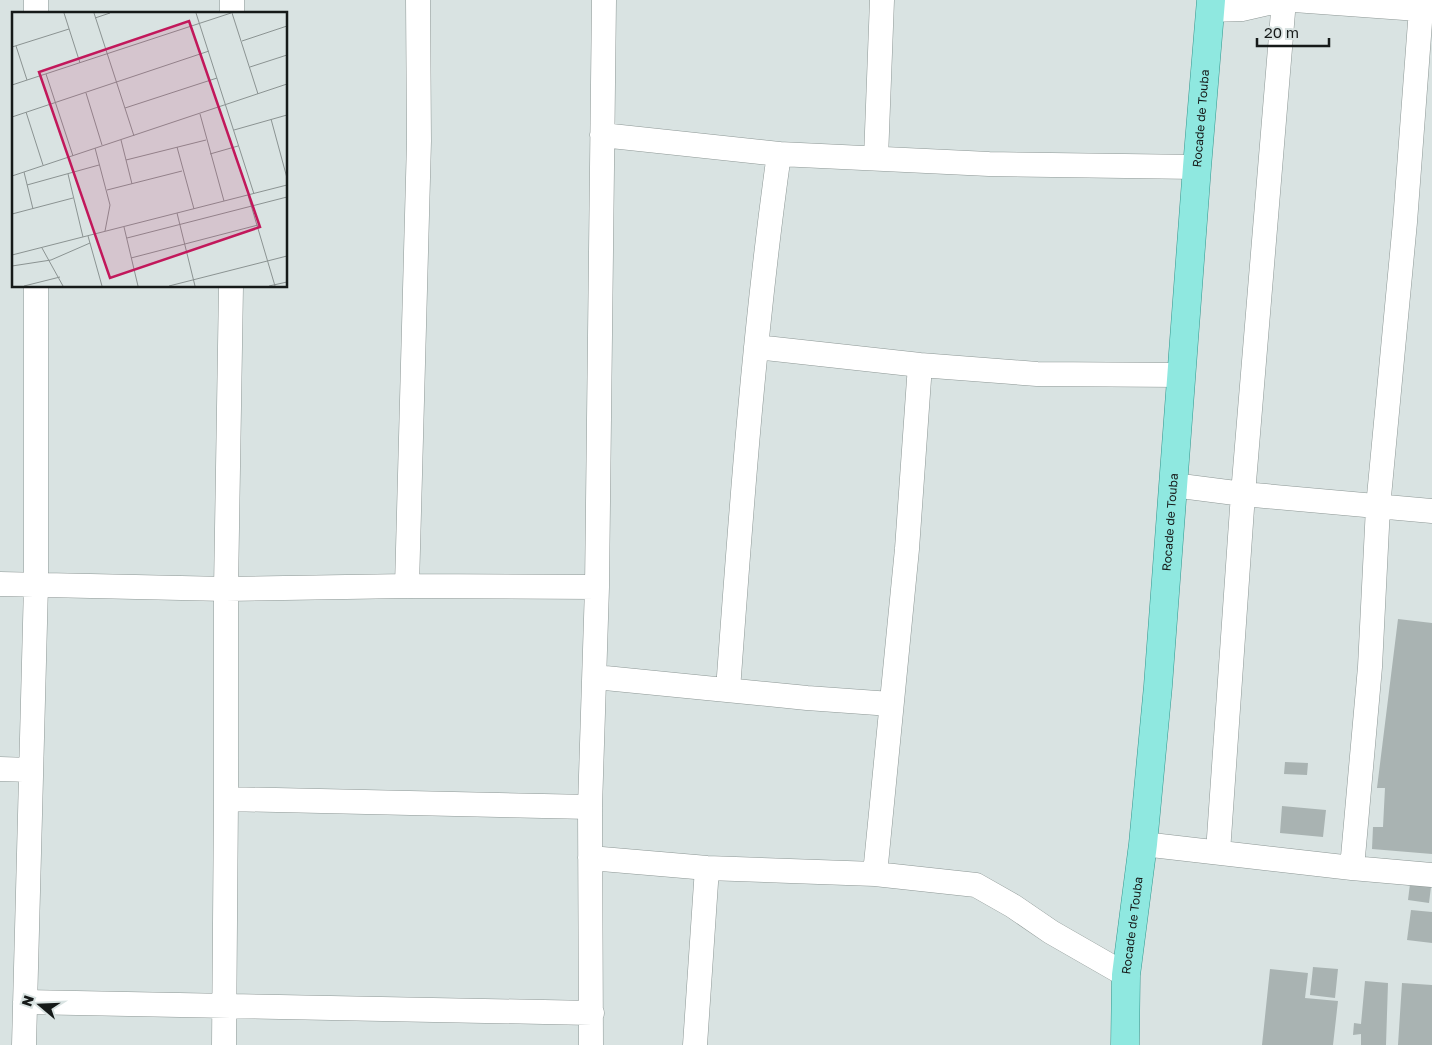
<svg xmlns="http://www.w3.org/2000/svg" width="1432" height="1045" font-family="'Golos Text',sans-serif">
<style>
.building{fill:#a9b3b2}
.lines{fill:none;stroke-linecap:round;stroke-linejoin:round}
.minor-casing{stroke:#8d9795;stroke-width:25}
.major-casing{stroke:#34968d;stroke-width:29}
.minor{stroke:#fff;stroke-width:24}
.major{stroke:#8fe8e0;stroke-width:28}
.labels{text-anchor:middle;stroke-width:4;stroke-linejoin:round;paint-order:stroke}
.street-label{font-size:12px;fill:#161a19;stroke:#d9e3e2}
.inset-road{fill:none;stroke:#8b9392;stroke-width:1}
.view{fill:#c2185b;fill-opacity:0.15;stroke:#c2185b;stroke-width:2.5}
.inset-edge{fill:none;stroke:#161a19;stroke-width:2.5}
</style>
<rect width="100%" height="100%" fill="#d9e3e2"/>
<path class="building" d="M1398,619L1432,623V854L1372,849L1373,827H1383L1385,788H1377Z
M1285,762L1308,763L1307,775L1284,774Z
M1282,806L1326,810L1323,837L1280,833Z
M1410,884L1431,887L1429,903L1408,900Z
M1411,910L1432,912V943L1407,940Z
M1313,967L1338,969L1335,998L1310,995Z
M1270,969L1308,973L1305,998L1338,1001L1333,1045H1262Z
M1365,981L1388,983L1386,1045H1361V1034L1353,1035L1354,1023L1361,1024Z
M1402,983L1432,985V1045H1398Z"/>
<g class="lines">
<g class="minor-casing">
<path id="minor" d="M36,0V14
M1294,0L1432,10
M1210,10L1242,9L1281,0
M232,14V0
M602,135L779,154L989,164L1197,167
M876,158L882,0
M756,347L920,365L1037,374L1181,375
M1173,485L1243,494L1432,511
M0,584L226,589L407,586L597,587
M407,586L419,141L418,0
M595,677L807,698L891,704
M728,690C741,511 754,332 779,154
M0,769L31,770
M226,799L590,807
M1143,844L1352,868L1432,875
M1218,852L1243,494L1284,0
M590,858L707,868L875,874L976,885L1013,906L1051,932L1126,975
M1352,868L1370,667L1378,507L1405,222L1421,9
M875,874L907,549L920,365
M25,1002L592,1013
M24,1045L36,585V286
M224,1045L226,799V589L231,286
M591,1045L590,807L597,587L604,0
M695,1045L707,868"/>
</g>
<g class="major-casing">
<g id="major">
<path id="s1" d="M1125,1045L1126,975L1143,844L1158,686L1197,167L1211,0"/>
</g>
</g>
<use href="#minor" class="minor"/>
<use href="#major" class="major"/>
</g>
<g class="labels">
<g class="street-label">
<text dy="4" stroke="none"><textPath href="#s1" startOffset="930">Rocade de Touba</textPath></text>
<text dy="4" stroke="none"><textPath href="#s1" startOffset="525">Rocade de Touba</textPath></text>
<text dy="4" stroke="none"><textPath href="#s1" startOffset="120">Rocade de Touba</textPath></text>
</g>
</g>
<g transform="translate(12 12)">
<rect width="275" height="275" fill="#d9e3e2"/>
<path class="inset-road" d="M52,1L68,51M82,1L122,124M184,1L242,182M220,1L246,82M83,6L98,1M230,29L275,14M4,34L15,68M0,35L57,17M238,55L275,43M34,62L61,144M0,73L219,1M74,81L90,133M113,96L205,66M14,100L31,153M188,102L212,189M0,105L197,39M259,107L275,166M222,118L275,103M109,128L120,172M165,135L182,197M83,136L98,193L93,219M198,142L226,134M114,148L194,128M12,160L21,197M56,162L71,225M0,164L275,72M15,173L87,153M95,178L170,159M236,183L263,274M165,201L183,274M0,202L61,186M112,215L126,274M76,224L90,274M115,226L275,185M30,236L51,274M0,243L275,173M119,246L246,213M0,254L39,248L78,231M12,274L48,265M157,274L275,244M257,274L275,270"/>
<path class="view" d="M177,9L248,215L98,266L27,60Z"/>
<rect width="275" height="275" class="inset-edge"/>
</g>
<g transform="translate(40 1005) rotate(289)" stroke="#d9e3e2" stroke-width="4" paint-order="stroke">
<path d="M0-4L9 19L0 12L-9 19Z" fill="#161a19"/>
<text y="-8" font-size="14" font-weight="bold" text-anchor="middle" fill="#161a19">N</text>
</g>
<path d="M1257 38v8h72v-8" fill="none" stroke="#161a19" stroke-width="2.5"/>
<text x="1264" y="38" font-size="15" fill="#161a19" stroke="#d9e3e2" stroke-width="4" paint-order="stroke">20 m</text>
</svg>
